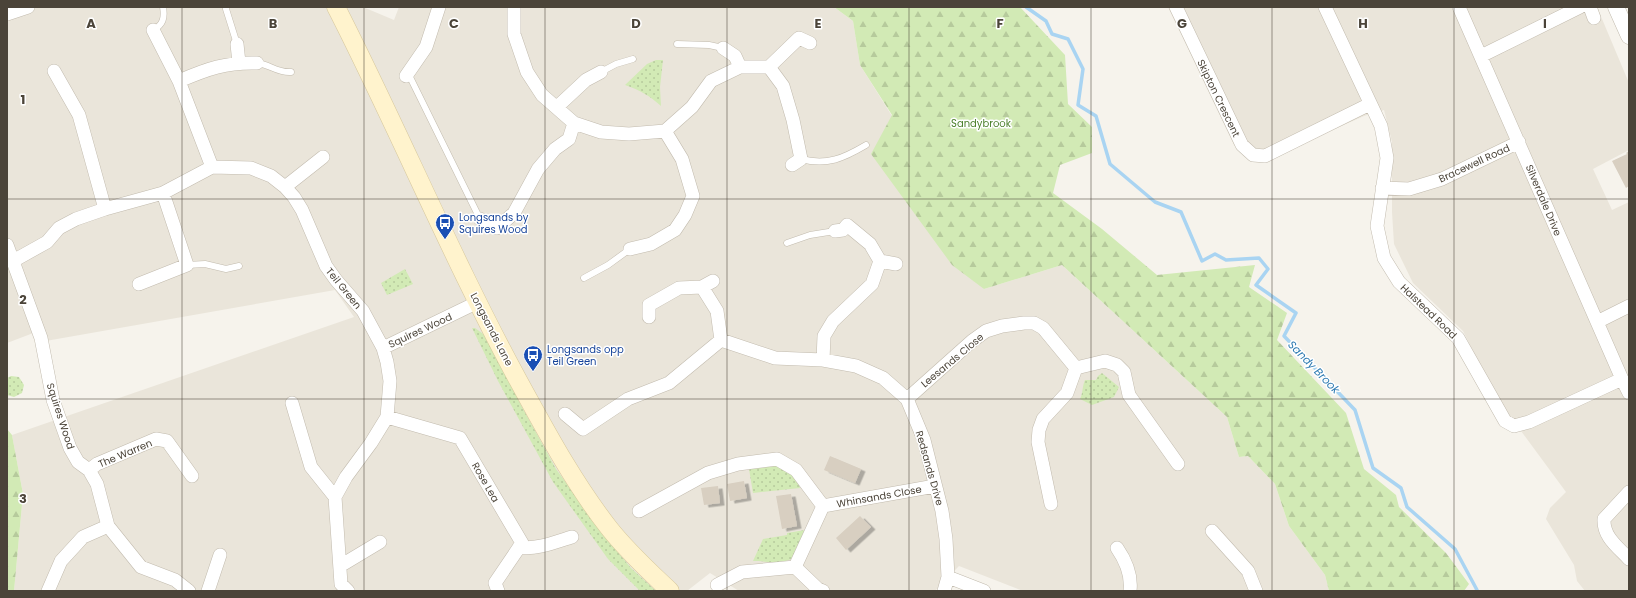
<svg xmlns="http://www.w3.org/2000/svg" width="1636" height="598" font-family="Poppins,sans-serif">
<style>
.residential{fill:#eae5da}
.grass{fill:url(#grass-dots)}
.forest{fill:url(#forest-firs)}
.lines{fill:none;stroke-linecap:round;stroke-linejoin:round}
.stream{stroke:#a9d4f2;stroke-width:3.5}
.building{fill:#d8cfc1;filter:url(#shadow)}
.service-casing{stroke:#c2bbae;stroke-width:7}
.minor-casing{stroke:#c2bbae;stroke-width:14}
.tertiary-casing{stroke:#c2bbae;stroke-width:17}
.secondary-casing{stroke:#d6c79b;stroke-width:19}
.service{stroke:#fff;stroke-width:6}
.minor{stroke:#fff;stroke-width:13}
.tertiary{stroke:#fff;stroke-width:16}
.secondary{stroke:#fff3cd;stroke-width:18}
.grid{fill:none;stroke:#4b4439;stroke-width:1;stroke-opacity:0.55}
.labels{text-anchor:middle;stroke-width:3;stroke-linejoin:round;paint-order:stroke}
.street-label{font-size:10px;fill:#4b4439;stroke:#fff}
.park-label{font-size:10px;fill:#4a7f2a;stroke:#fff}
.transit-label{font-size:10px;fill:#164399;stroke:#fff;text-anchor:start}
.water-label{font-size:11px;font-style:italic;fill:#2e7ab2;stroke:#fff}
.grid-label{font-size:13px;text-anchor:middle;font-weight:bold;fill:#4b4439;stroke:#fff;stroke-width:3;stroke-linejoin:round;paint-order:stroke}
</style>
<defs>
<pattern id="grass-dots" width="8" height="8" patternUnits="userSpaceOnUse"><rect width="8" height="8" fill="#d2eab5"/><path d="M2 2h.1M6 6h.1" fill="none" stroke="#b6ca9c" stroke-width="1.8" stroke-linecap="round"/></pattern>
<pattern id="forest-firs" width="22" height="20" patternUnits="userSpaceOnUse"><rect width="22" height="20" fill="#d2eab5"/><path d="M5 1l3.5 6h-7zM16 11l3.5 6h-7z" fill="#b6ca9c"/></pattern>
<filter id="shadow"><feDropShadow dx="4.5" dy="2.5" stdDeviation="0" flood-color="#0004"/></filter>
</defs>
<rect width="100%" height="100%" fill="#f6f3ec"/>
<path class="residential" d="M7,7H363L394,20L399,7H834L853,21L860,65L892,116L984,289L1062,265L1227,417L1239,457L1248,456L1275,484L1289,526L1325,575L1329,591H1023L959,566L935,591H739L710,573L687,591H14L23,494L12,435L354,317L335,290L40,342L36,332L7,343Z
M1168,7H1597L1629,83V150L1593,169L1612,210L1629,202V591H1585L1577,581L1574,565L1546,519L1550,508L1566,492L1496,397L1463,331L1413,283L1394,244L1392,212V142L1384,110L1364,116L1268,159L1250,158L1234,145Z"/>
<path class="grass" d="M656,60H663L660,87L661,106C650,96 640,90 625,85L647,64Z
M405,269L413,284L387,295L381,283Z
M472,328H475L486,336L521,405L556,469L612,545L631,568L656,591H640L608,559L553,482L498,381Z
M1102,373L1119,387L1114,397L1092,405L1080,399C1083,393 1082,387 1085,380H1096L1098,376Z
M11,376L19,377L24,385L22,393L14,397L7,395V378Z
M781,465C788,471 799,478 800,488L753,493L749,469Z
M805,530L808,532C804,539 800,550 794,557C785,565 765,561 753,561L763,539L787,535V533Z"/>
<path class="forest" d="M834,7H1020L1065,55L1068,104L1092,127V153L1060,165L1053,193L1102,229L1157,275L1255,265L1249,287L1287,313L1277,340L1346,413L1364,469L1396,495L1399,507L1446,553L1469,584L1464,591H1329L1325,575L1289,526L1275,484L1248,456L1239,457L1227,417L1062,265L984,289L952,265L871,154L892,115L860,65L853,21Z
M7,429L12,435L23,494L14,591H7Z"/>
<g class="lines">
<path class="stream" d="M1026,7L1046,21L1052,34L1068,39L1083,69L1078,105L1096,116L1110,164L1155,202L1181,212L1202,261L1215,254L1226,260L1259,258L1268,269L1256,285L1296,313L1284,336L1355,410L1373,468L1401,488L1407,507L1455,549L1477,590L1476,591"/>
</g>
<path class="building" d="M1629,151V186L1626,188L1612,161L1627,154L1626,153Z
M830,456L861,469L855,483L824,470Z
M744,481L747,498L730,501L727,484Z
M718,486L720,503L704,505L701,488Z
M791,494L797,526L782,529L776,496Z
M860,516L871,527L846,550L836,538Z"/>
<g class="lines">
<g class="service-casing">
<path id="service" d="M226,9L237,44
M153,30C163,25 165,18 163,7
M677,44L709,45L723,48
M257,63C269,64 277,73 291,72
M601,72L616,64L633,59
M408,73L480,219
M801,159C827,166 844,158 866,145
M787,243L810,235L835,231
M187,265L205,264L226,269L239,266
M584,278L608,265L630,249"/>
</g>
<g class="minor-casing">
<path id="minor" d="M514,7V34L527,72L542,95L574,123L601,132L629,134L665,131L692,107L711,81L740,67H769L783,86L793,120L801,159L792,165
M1176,7L1242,145L1253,155L1265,156L1370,104
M1325,7L1381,126L1387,158L1377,226L1384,258L1399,282L1458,338L1505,421L1514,426L1529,422L1622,379
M1459,7L1622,379L1629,393
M1590,7L1594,18
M7,14L28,7
M153,30L179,81L212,167
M237,44L239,63
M723,48L735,56L740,67
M1481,56L1580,7
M769,67L799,38L810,43
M54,71L79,115L105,209
M406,76L426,47L439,7
M179,81C207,69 226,62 257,63
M557,107L586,80L601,72
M285,187L323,157
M1382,188L1409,189L1442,179L1519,142
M480,219L497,228L514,213L538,169L555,149L569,139L574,123
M835,231L843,230L847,225L870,244L880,261L896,264
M7,245L41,338L53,400L70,448L78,462L89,470L97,484L108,526L141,567L175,580L189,591
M630,249L651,244L675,230L685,215L693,196L682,159L665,131
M13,261L47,242L59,228L76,219L105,209L163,193L212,167L251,168L271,176L285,187L294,197L302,210L326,266L336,280L363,311L383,348
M139,284L187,265L163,193
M702,287L717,311L721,340
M649,317V305L679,288L702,287L713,281
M1597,322L1629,306
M823,360L824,336L833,321L872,284L880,261
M1076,368L1105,361L1117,365L1124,372L1129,395L1178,464
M907,399L972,341L986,331L1002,326L1024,323H1034L1043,328L1076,368L1067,393L1043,419L1039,430L1038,442L1051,504
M292,403L311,467L335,497
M565,414L583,429L628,399L669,383L721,340L775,358L823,360L856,366L883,378L907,399L924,440L942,511L946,539L948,577L944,591
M387,417L460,438L522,543L495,583L498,591
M89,470L97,464L156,439L167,441L192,476
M1629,492L1604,519C1603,537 1618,547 1629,559
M639,511L708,473L738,464L777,459L796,470L823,506
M1212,531L1248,571L1256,591
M519,547C537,550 555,542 572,537
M1117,548C1126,561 1132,575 1130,591
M340,566L380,542
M795,567L823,506L935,486
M948,577L984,591
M717,585L742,572L795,567L818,589L823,591
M48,591L61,561L83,537L108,526
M208,591L220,555
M348,591L341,584L335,497L346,477L371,443L387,417L390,381L387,362L383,348L478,302"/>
</g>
<g class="tertiary-casing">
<path id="tertiary" d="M1616,7L1629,36"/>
</g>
<g class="secondary-casing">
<path id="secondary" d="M336,7C399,130 452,259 518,380C546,431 573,482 609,528C627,551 649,571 670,591"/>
</g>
<use href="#service" class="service"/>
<use href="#minor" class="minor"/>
<use href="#tertiary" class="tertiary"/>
<use href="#secondary" class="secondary"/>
</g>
<path class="grid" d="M182,7V591M364,7V591M545,7V591M727,7V591M909,7V591M1091,7V591M1272,7V591M1454,7V591M7,199H1629M7,399H1629"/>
<defs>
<g id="bus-pin" transform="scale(1)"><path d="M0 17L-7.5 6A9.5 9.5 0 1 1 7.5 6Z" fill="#1a4fb4" stroke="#fff"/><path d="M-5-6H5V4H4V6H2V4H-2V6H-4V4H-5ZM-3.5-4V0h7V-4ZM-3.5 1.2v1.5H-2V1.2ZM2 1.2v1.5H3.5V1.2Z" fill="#fff"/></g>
</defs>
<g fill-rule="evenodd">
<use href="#bus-pin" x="445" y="223"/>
<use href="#bus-pin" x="533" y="355"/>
</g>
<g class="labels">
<g class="street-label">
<text transform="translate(1219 98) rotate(64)" y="4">Skipton Crescent</text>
<text transform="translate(1474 163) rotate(-25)" y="4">Bracewell Road</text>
<text transform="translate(1544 200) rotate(67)" y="4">Silverdale Drive</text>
<text transform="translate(344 288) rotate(51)" y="4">Teil Green</text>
<text transform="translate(1429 311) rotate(44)" y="4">Halstead Road</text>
<text transform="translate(492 329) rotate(63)" y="4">Longsands Lane</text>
<text transform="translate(420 330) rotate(-25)" y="4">Squires Wood</text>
<text transform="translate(952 360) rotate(-40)" y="4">Leesands Close</text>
<text transform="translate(61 416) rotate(72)" y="4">Squires Wood</text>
<text transform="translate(125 453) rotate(-23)" y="4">The Warren</text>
<text transform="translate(930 468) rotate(74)" y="4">Redsands Drive</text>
<text transform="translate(486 482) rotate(60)" y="4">Rose Lea</text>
<text transform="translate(879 496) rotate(-10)" y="4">Whinsands Close</text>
</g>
<g class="park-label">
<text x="981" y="127">Sandybrook</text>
</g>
<g class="transit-label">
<text x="459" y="221">Longsands by<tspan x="459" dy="12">Squires Wood</tspan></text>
<text x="547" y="353">Longsands opp<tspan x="547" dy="12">Teil Green</tspan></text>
</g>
<g class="water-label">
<text transform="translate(1314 367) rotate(46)" y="4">Sandy Brook</text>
</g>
</g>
<g class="grid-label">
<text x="91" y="28">A</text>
<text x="273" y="28">B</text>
<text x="454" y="28">C</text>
<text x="636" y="28">D</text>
<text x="818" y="28">E</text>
<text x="1000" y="28">F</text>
<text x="1182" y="28">G</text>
<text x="1363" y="28">H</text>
<text x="1545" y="28">I</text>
<text x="23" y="104">1</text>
<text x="23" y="304">2</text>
<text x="23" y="503">3</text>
</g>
<rect width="1636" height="598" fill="none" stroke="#4b4439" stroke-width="16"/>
</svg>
